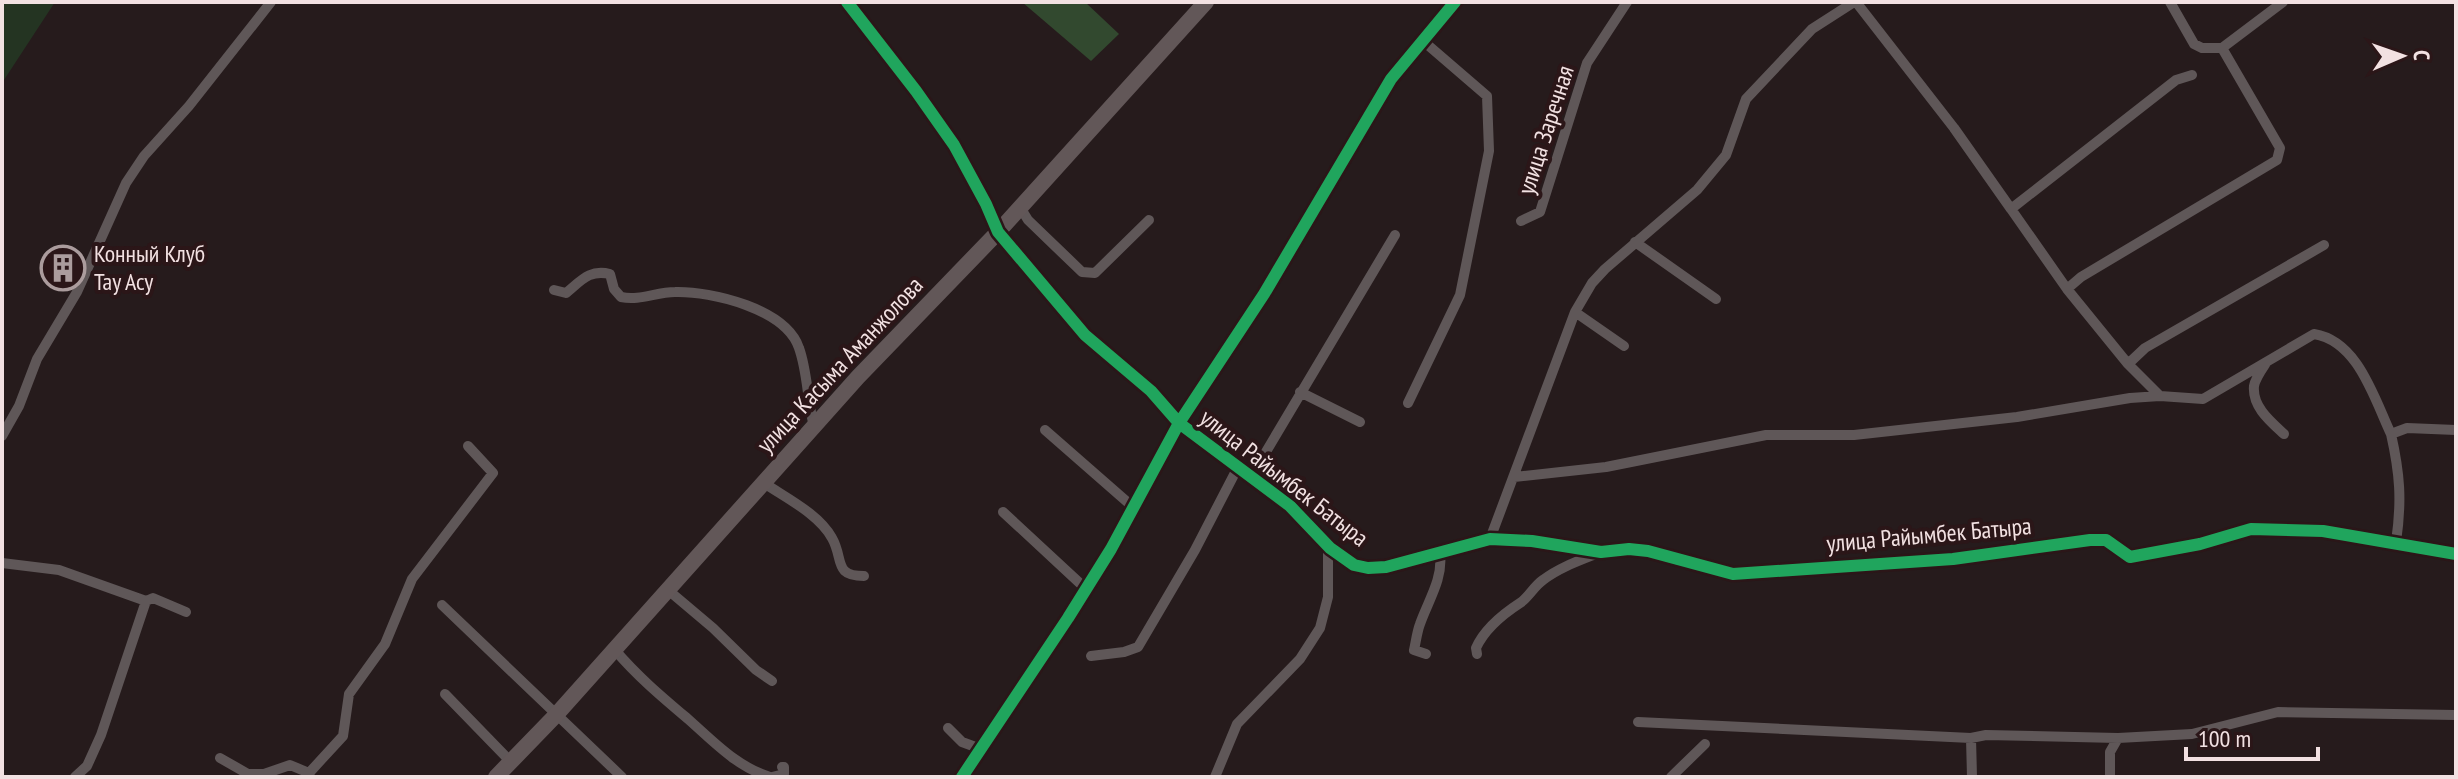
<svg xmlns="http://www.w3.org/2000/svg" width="2458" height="779" font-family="'PT Sans Narrow',sans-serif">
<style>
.green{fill:#243422}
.forest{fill:#32492f}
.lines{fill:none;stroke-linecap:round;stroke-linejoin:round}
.minor{stroke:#5f5758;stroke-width:10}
.tertiary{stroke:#5f5758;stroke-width:12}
.primary{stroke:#625758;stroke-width:16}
.cycleway-casing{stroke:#2b1618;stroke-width:17}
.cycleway{stroke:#20a55d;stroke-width:12}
.labels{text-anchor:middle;stroke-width:8;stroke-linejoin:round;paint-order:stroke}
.street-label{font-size:24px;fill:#f2e1e2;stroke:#2b1618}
.poi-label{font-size:24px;fill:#f2e1e2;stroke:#2b1618;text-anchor:start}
</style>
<rect width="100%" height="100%" fill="#261b1c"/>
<path class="green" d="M2,2H55L2,83Z"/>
<path class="forest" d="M1022,2H1085L1119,34L1091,61Z"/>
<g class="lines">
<path class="minor" d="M847,2C903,81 960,140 998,232
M1856,2L1954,128L2011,209L2176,80L2192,75
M2222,48L2283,2
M1020,207L1028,220L1082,272L1095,273L1149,220
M2011,209L2067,289L2081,277L2277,160L2280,148L2222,48H2202L2194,44L2170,2
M1521,221L1540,212L1587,63L1627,2
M1635,242L1716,299
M2067,289L2128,364L2145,348L2324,245
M554,290L566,293C581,281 589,269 610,274L614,289L621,297C640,301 656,292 675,292C712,291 786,309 799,348C808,373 807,401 814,426
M1575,312L1624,346
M2266,363C2262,369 2255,379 2254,386C2252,407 2271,422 2284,434
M2128,364L2160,396
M1300,392L1360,422
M1408,403L1460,295L1489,151L1487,96L1422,40
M1045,430L1133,507
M2391,434C2400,474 2402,501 2396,542
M2,436L19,406L37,359L77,292L126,183L144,156L189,106L271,2
M1251,477L1395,235
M1514,477L1606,467L1766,435H1854L2017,417L2130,398L2160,396L2203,399L2314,334C2358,341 2374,398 2391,434L2407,428L2456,430
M764,483C786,498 819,514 832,538C844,559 833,576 864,576
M1003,512L1085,588
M1490,539L1575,312L1592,283L1605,269L1697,190L1726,155L1746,99L1812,29L1854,2
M2,563L59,570L146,601L101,735L87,766L75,777
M668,590L713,628L756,670L772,681
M146,601L153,598L186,612
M442,605L622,777
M615,650C637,676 662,697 688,719C714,742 737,767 770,777
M1426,654L1414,650C1416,641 1417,632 1420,624C1428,601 1443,579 1440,555
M1477,654L1476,648C1485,628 1503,614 1520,603C1529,597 1534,586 1543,580C1560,567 1581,560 1601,552
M1091,656L1124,652L1138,647L1195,550L1238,467
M445,694L511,762
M1638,722L1971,738L1986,735L2118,738L2192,734L2278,712L2456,715
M948,728L962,742L981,749
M1971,738L1972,777
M220,758L248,774H264L290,765L309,773
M310,777L309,773L343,736L349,694L385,644L412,579L493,473L468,446
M772,777L784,774V767H782
M962,777L1068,618L1111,549L1179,423L1264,294L1391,79L1455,2
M1215,777L1237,724L1300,659L1320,628L1328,597V546
M1671,777L1705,744
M2110,777V752L2118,738"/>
<path class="tertiary" d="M998,232L1085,335L1151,391L1179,423L1290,506L1330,548L1354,565L1368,568L1386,567L1490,539L1532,541L1601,552L1629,549L1648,551L1733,574L1953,559L2090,540H2106L2130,557L2200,544L2251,529L2323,531L2456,554"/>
<path class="primary" d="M496,777L556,715L858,377L998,232L1206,2"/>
<g class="cycleway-casing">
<path id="cycleway" d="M847,2L916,91L954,145L986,204L998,232L1085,335L1151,391L1179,423L1290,506L1330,548L1354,565L1368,568L1386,567L1490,539L1532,541L1601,552L1629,549L1648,551L1733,574L1953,559L2090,540H2106L2130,557L2200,544L2251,529L2323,531L2456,554
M962,777L1068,618L1111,549L1179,423L1264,294L1391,79L1455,2"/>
</g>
<use href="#cycleway" class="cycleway"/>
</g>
<defs>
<g id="building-ring" transform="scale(2.3)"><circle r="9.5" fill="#2b1618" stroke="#ab9c9d" stroke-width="1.5"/><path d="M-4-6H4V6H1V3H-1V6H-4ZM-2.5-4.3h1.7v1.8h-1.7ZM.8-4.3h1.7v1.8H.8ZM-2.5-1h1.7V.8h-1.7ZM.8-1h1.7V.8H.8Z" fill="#ab9c9d"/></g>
</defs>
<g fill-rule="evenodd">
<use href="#building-ring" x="63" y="268"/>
</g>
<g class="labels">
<g class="street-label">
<text transform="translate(1546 130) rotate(-72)" y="8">улица Заречная</text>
<text transform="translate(840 365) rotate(-47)" y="8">улица Касыма Аманжолова</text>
<text transform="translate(1284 478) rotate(38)" y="8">улица Райымбек Батыра</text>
<text transform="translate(1929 535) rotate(-5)" y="8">улица Райымбек Батыра</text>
</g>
<g class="poi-label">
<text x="94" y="262">Конный Клуб<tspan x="94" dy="28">Тау Асу</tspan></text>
</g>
</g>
<rect width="2458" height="779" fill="none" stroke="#f2e1e2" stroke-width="8"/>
<g transform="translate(2402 56) rotate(88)" stroke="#2b1618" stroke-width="6" paint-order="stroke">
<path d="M0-6L14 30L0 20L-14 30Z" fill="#f2e1e2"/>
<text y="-12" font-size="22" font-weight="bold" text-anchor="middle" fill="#f2e1e2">С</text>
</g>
<path d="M2186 747v12h132v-12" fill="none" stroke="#f2e1e2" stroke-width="4"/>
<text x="2198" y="747" font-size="24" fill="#f2e1e2" stroke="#2b1618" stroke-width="6" paint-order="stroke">100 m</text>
</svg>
